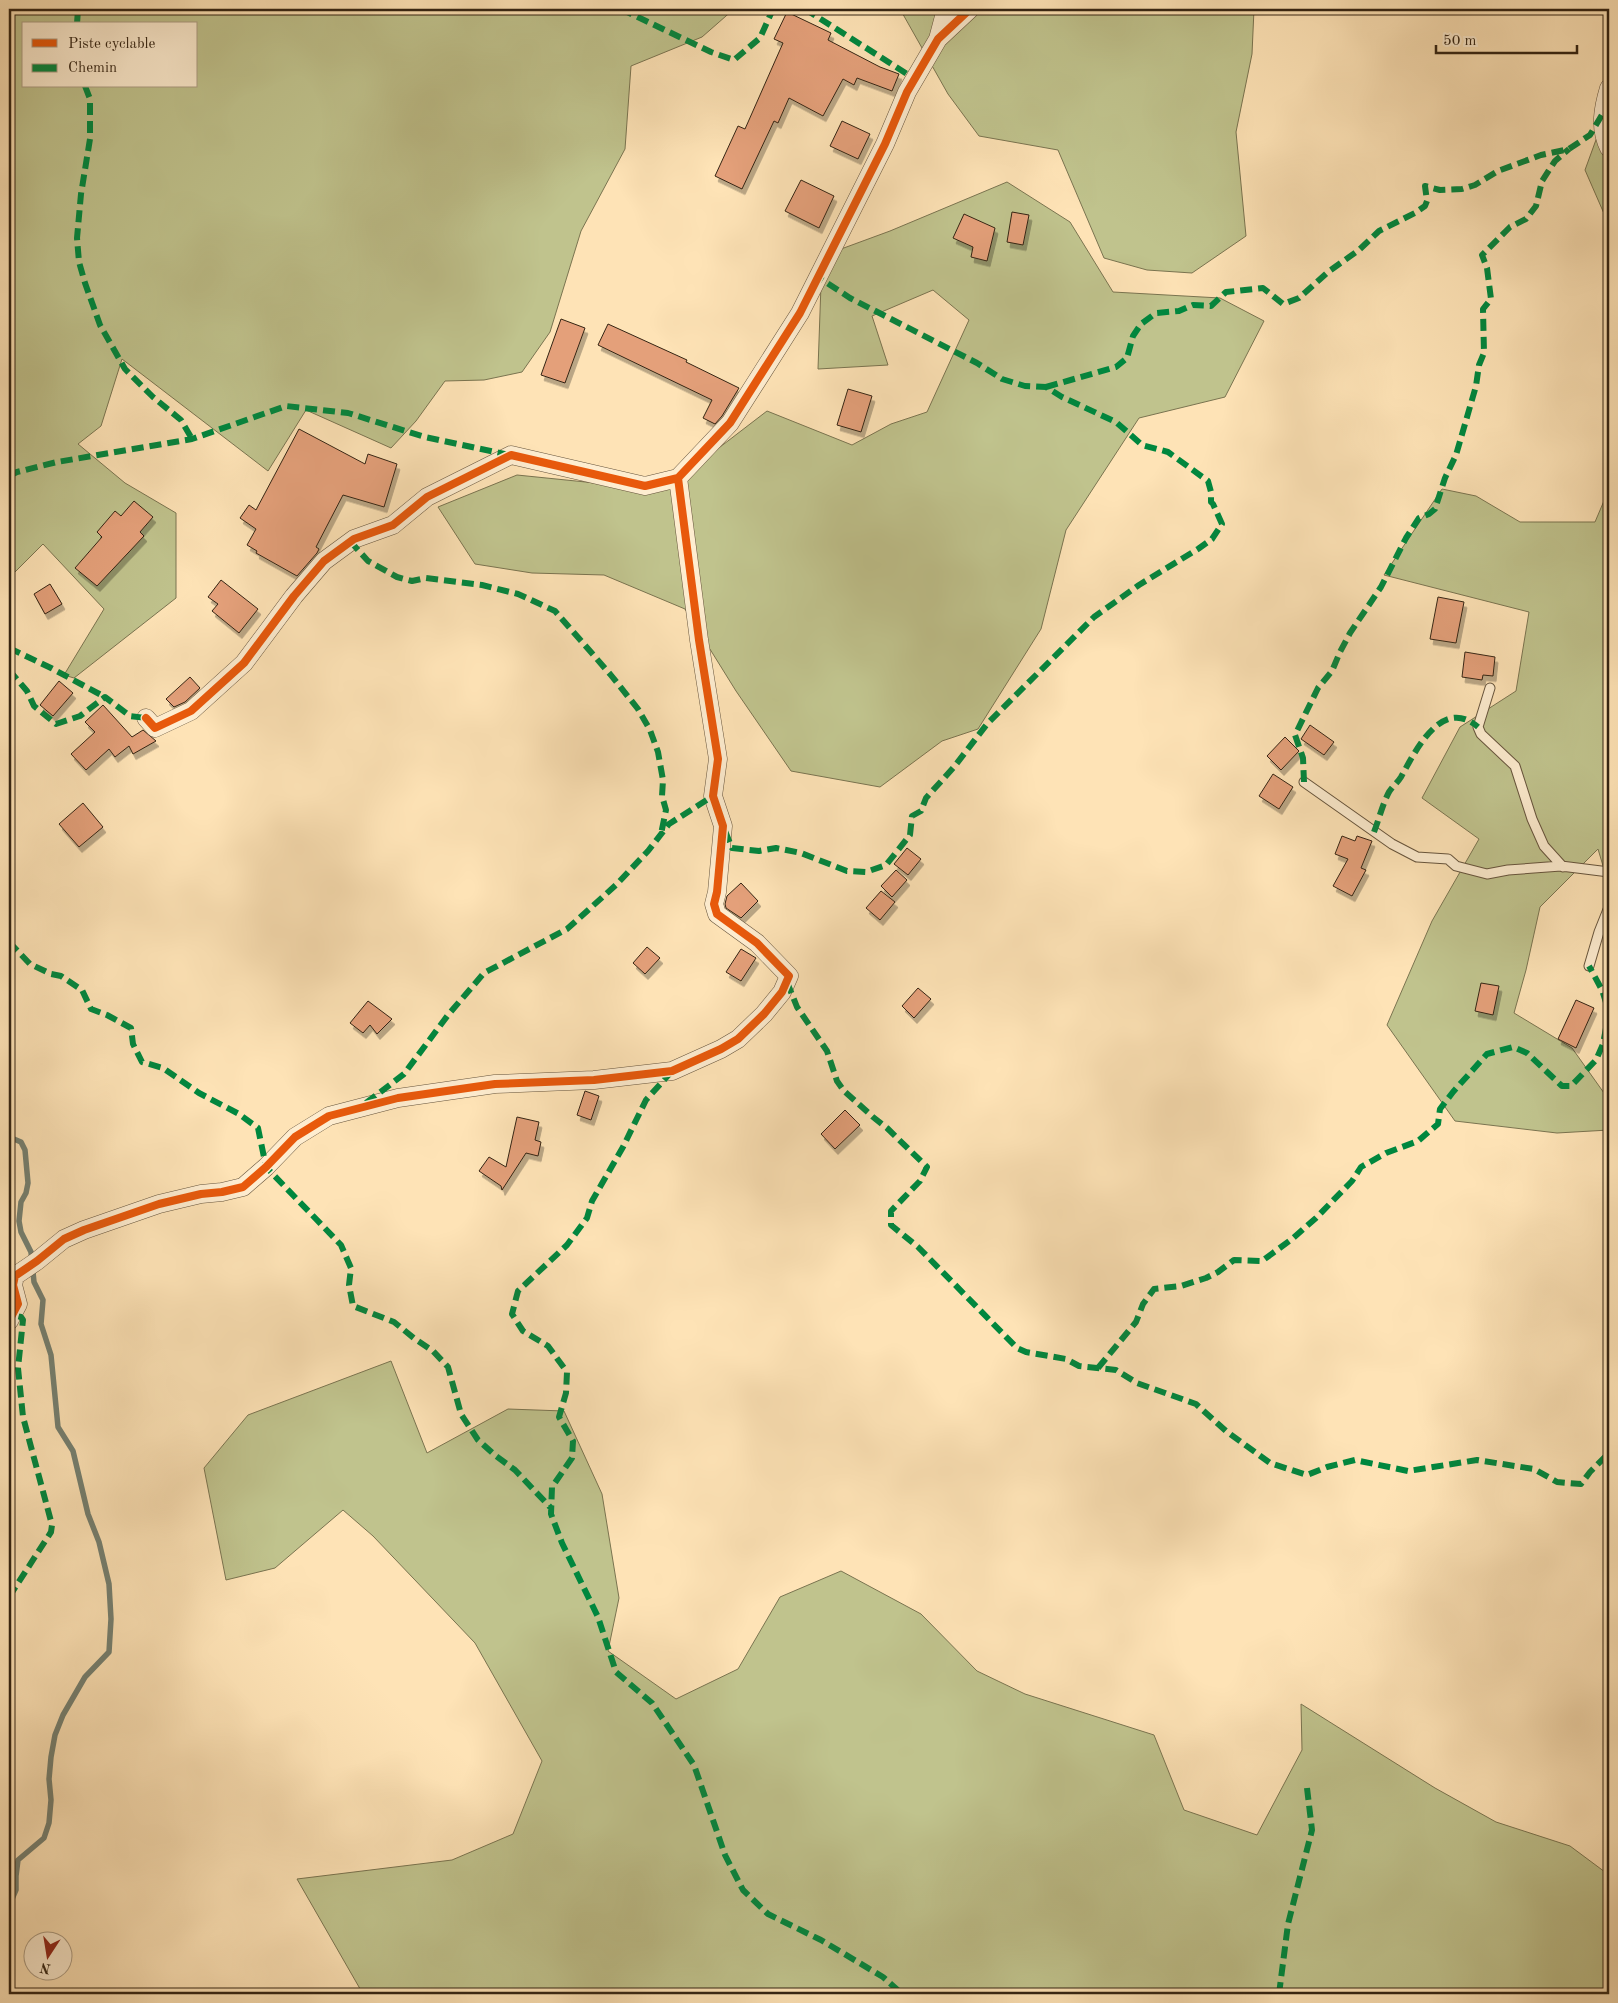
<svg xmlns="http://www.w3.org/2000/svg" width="1618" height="2003" font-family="'Old Standard TT',serif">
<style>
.green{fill:#c0c38d;stroke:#7a7450;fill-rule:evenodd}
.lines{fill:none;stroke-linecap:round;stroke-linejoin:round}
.stream{stroke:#758071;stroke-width:5.5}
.building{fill:#e4a07a;stroke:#342413;filter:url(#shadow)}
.service-casing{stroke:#66543c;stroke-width:11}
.minor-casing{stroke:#66543c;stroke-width:19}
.service{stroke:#feedd0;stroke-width:9}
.minor{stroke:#feedd0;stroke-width:18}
.quiet{stroke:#00873e;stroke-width:6;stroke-dasharray:12 6;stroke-linecap:butt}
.cycleway-casing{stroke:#feedd0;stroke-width:11}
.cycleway{stroke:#e8590c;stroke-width:8}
</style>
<defs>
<filter id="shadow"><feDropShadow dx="3" dy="5.5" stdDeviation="0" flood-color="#0004"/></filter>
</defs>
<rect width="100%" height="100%" fill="#fee3b6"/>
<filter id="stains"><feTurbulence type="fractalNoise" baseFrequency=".004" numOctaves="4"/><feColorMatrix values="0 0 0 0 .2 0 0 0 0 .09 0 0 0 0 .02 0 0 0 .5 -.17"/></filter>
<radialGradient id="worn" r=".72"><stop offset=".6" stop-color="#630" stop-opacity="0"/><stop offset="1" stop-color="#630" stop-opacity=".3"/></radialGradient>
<path class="green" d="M9,9H734L702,37L631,66L625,149L581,231L550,332L522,372L484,380L445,381L416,421L391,448L306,410L268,471L122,359L101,426L78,444L125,483L176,513V598L74,678L64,675L104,609L43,544L9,578ZM24,24H196V86H24Z
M900,9H1254L1252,54L1236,132L1246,236L1192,273L1147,270L1104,258L1058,150L979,136L948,94Z
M1609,104V225L1585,170Z
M1007,182L1070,222L1113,292L1220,298L1264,321L1225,397L1139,418L1066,530L1041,629L978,729L942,741L880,787L791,771L736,691L685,609L604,575L532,573L475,564L438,507L517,475L664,490L767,411L852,445L891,424L927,412L969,320L933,290L872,316L888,365L818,369L822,256L890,231Z
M1442,489L1476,496L1520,522H1595L1609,489V886L1598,849L1540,907L1526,970L1514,1013L1572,1048L1609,1100V1130L1557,1133L1455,1121L1387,1025L1432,921L1479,839L1422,798L1460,727L1516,691L1529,612L1384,575Z
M391,1361L427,1453L508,1409L564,1411L602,1494L619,1598L608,1651L676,1699L738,1669L780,1597L841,1571L921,1614L977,1671L1025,1694L1154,1735L1184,1810L1257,1835L1302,1750L1301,1704L1435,1788L1496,1822L1570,1846L1609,1875V1994H363L297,1879L452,1860L513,1834L542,1761L475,1643L373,1536L343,1510L275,1568L226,1580L204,1468L248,1415Z"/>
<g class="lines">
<path class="stream" d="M9,1137L21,1142L25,1150L28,1183L26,1193L21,1202L19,1221L21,1232L31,1252L34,1282L43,1300L41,1324L51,1355L58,1427L73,1451L88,1514L99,1542L109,1584L111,1619L109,1652L85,1677L63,1715L55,1735L51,1757L49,1779L51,1800L49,1823L44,1838L18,1860L16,1876V1890L9,1906"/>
</g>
<path class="building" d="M787,12L831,33L828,40L880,67L899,74L892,91L857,78L854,85L843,79L823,116L789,98L778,123L774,121L742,189L715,176L738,126L745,129L783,43L774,39Z
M842,121L870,134L858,159L830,146Z
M801,180L834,196L819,228L785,211Z
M1012,212L1029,215L1023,245L1007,242Z
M964,214L995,228L987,261L971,257L973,247L953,238Z
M561,319L585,328L565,383L541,375Z
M608,324L687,360L686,362L739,388L722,416L715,424L703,418L712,400L598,345Z
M848,389L872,396L861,432L837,425Z
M299,429L365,464L368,454L397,464L384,507L343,495L316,547L319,549L317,553L297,576L256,553L257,551L247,545L256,529L240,518L249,505L256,510Z
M134,501L153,517L140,532L144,536L97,586L75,568L102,537L97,532L115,511L121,516Z
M221,580L258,609L239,633L212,611L218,604L208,597Z
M50,584L62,604L45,614L34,594Z
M1438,597L1464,602L1456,643L1430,639Z
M1465,652L1495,657L1493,676L1483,675L1482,680L1462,677Z
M190,677L200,688L185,702L174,707L166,699Z
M59,681L73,693L53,716L40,705Z
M103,705L132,737L143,730L156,741L133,754L129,746L115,757L109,749L86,770L71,754L95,732L85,722Z
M1310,725L1334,742L1324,755L1301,739Z
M1285,737L1299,751L1281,770L1267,756Z
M1273,774L1293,787L1279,809L1259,796Z
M83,803L103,827L79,847L59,824Z
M1342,836L1355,841L1357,836L1372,841L1361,868L1366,870L1352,896L1333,886L1348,859L1335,854Z
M907,848L921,859L908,875L894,864Z
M896,870L907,880L892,897L881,886Z
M741,883L758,901L741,918L726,908L725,904L727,896Z
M881,891L895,902L880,920L866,908Z
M647,947L660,958L645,974L633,963Z
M741,949L756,958L741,981L726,972Z
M1481,983L1499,986L1493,1015L1475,1011Z
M918,988L931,999L914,1018L902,1006Z
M1576,1000L1594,1008L1576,1048L1558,1039Z
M368,1001L392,1019L377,1034L370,1025L363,1033L350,1023Z
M585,1091L599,1096L591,1120L577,1115Z
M845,1110L860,1125L835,1149L821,1134Z
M517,1117L539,1122L535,1140L541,1142L538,1156L526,1153L502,1190L501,1186L479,1171L489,1157L506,1167Z"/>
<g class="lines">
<g class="service-casing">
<path id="service" d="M1490,688L1478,727L1481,734L1515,766L1532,819L1544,846L1563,867
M1304,782L1392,844L1417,857L1448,859L1456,866L1487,874L1508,870L1561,866L1609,872
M1589,966L1599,932L1609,907"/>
</g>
<g class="minor-casing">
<path id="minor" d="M938,39L946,9
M1609,88C1603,108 1599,128 1609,148
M146,718L155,728L191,711L244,663L294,596L324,561L354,539L393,525L427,497L511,455L645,486L678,478L730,423L800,313L885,144L907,92L938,39L970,9
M9,1321L18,1304L13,1285L15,1276L37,1261L64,1239L84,1230L159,1204L201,1194L222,1192L243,1187L266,1167L295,1137L329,1116L398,1098L495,1084L594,1080L672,1071L721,1049L738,1039L764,1014L782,992L789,976L757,943L717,914L714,904L717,892L723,826L713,796L718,759L699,640L678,478"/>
</g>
<use href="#service" class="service"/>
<use href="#minor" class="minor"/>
<path class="quiet" d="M621,9L711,52L734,60L760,38L773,9
M805,9L915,79
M77,24L78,9
M85,86L90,99V139L81,194L77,238L79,262L85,283L100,325L125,369L153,397L181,420L192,439
M1046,387L1116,367L1127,358L1133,336L1141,324L1156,313L1179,311L1193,305L1211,306L1226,292L1263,288L1283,304L1299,298L1328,272L1359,250L1379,231L1415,213L1425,206L1427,201L1425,186L1440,190L1462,189L1475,185L1498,171L1541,155L1569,149L1590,135L1603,113
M9,476L17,472L57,462L192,439L286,406L348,413L425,437L509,455
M350,541L368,561L397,577L412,581L426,578L482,585L518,594L555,611L610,674L638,709L650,730L658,752L663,780L662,796L666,810L661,834
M9,648L51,668L105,697
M9,670L27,691L34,706L56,724L80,716L105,697L130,716L146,718
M1304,782L1303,758L1295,735L1318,688L1332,671L1340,652L1350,633L1381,587L1406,538L1419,518L1429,514L1435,509L1445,478L1456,455L1476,386L1479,365L1484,353L1483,309L1491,299L1487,268L1482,255L1510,227L1526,219L1536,206L1542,181L1555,161L1569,149
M725,831L732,848L759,851L776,848L801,853L847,871L866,872L886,865L910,835L912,816L921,811L926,798L954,767L987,724L1094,617L1139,585L1198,549L1212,539L1222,524L1213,504L1211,502V492L1208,481L1168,452L1142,445L1116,422L1062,397L1046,387L1025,386L1002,379L977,363L850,298L818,277
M1374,832C1379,819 1383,803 1389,792C1393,786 1398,782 1401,777C1416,750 1442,696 1478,727
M9,942L30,964L51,974L61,976L82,990L91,1009L107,1015L131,1028L133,1044L142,1062L163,1068L199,1093L239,1114L258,1128L266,1167L341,1245L351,1268L349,1285L353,1306L394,1322L415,1339L433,1351L448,1367L461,1414L478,1440L496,1456L515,1470L551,1508
M787,982L797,1007L827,1051L837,1081L844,1091L873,1117L887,1128L927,1167L920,1181L891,1211V1225L918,1247L1017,1348L1026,1352L1066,1359L1079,1366L1116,1370L1137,1383L1196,1404L1226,1431L1270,1463L1307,1475L1327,1467L1355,1460L1408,1471L1477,1460L1534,1469L1557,1482L1581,1484L1590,1472L1609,1453
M672,1071L646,1100L623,1147L592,1201L587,1218L567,1245L518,1291L512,1314L523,1331L548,1346L567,1372L566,1393L559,1417L573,1441L572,1458L552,1487L551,1514L562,1543L598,1617L616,1672L652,1703L694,1765L725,1855L743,1890L768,1914L821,1940L883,1977L902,1994
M366,1103L404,1074L448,1015L484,973L567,929L616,885L648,851L669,824L713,796
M1098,1368L1136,1322L1143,1304L1154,1289L1181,1286L1206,1278L1218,1272L1234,1260L1262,1261L1292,1239L1316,1218L1352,1181L1361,1167L1386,1153L1418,1141L1438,1124L1440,1109L1453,1092L1487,1054L1513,1047L1527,1053L1562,1086H1571L1596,1060L1603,1044L1609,1012L1602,990L1589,966
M9,1597L51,1532L52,1525L23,1417L18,1368L23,1320L21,1317L13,1315
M1279,1994L1288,1924L1312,1830L1307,1788"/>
<g class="cycleway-casing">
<path id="cycleway" d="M146,718L155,728L191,711L244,663L294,596L324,561L354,539L393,525L427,497L511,455L645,486L678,478L730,423L800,313L885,144L907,92L938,39L970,9
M9,1321L18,1304L13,1285L15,1276L37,1261L64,1239L84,1230L159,1204L201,1194L222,1192L243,1187L266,1167L295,1137L329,1116L398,1098L495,1084L594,1080L672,1071L721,1049L738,1039L764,1014L782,992L789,976L757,943L717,914L714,904L717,892L723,826L713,796L718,759L699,640L678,478"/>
</g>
<use href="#cycleway" class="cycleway"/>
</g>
<rect width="1618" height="2003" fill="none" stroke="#fee3b6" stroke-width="30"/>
<rect x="10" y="10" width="1598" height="1983" fill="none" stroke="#342413" stroke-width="2.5"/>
<rect x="15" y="15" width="1588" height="1973" fill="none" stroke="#342413"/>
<rect x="22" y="22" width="175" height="65" fill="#feedd0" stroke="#ad9d84"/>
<rect x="32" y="39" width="25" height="8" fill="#e8590c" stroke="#ad9d84"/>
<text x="68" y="48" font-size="15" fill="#342413">Piste cyclable</text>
<rect x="32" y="64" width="25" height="8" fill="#00873e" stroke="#ad9d84"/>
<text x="68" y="72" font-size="15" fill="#342413">Chemin</text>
<g transform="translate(48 1956) rotate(192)"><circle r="24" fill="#feedd0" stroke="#ad9d84"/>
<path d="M0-4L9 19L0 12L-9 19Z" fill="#8f2418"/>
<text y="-8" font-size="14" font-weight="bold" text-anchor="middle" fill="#342413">N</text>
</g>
<path d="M1436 45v8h141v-8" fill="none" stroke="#342413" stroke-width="2.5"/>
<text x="1443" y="45" font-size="15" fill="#342413" stroke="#feedd0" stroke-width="4" paint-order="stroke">50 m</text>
<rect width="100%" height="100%" filter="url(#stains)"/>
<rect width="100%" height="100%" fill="url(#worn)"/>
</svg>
